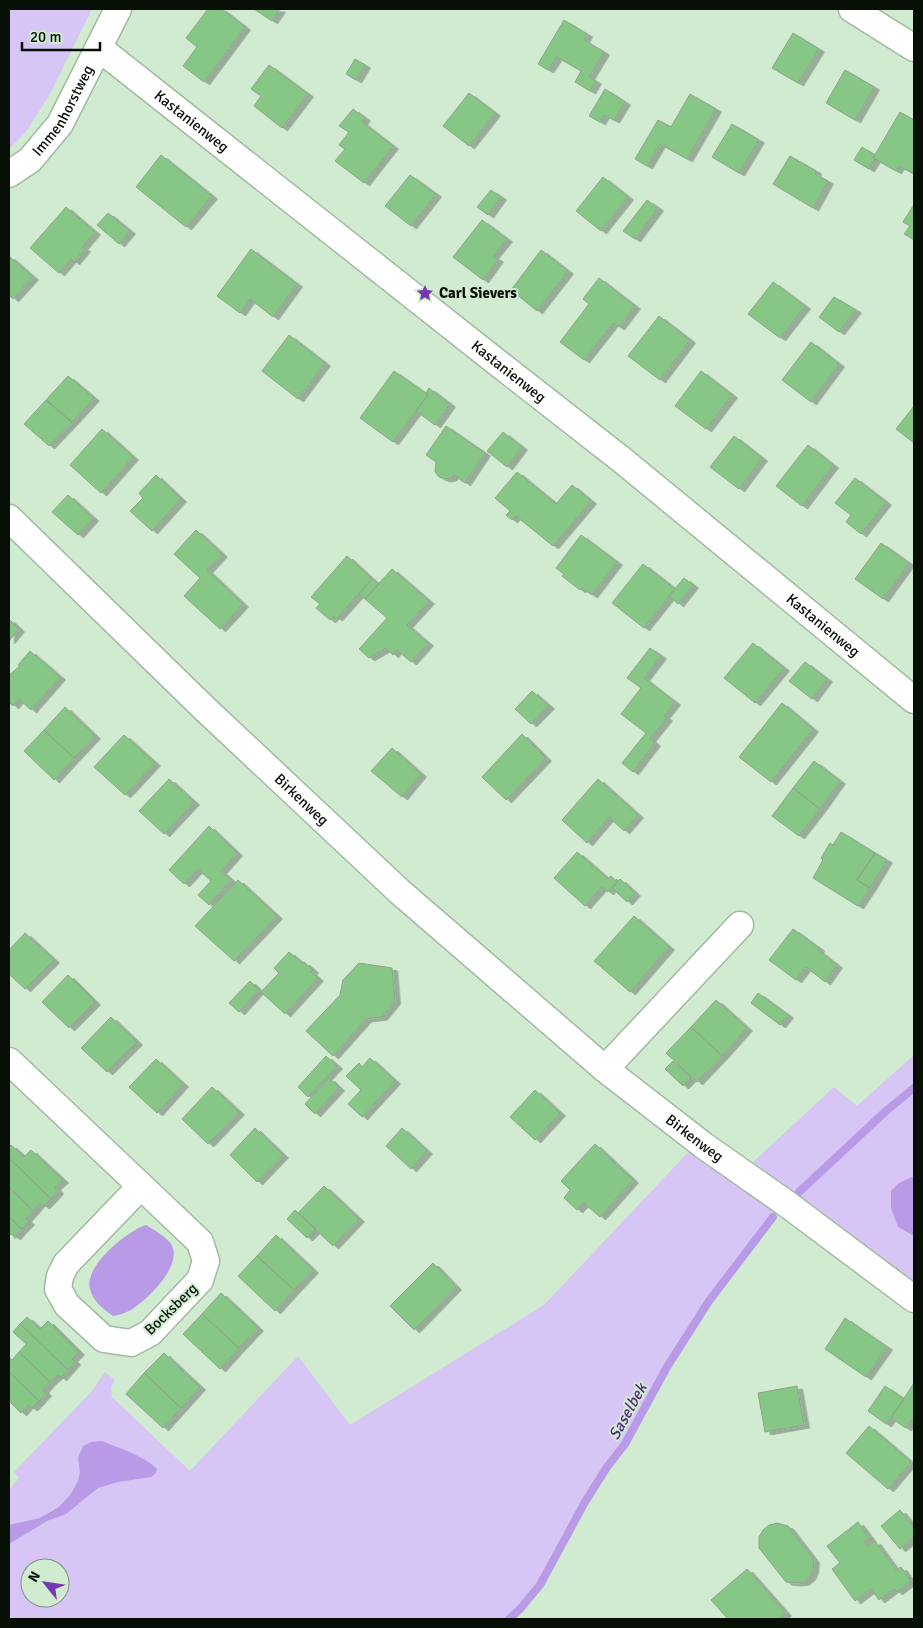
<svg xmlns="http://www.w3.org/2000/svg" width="923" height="1628" font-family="Signika,sans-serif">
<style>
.green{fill:#d7c5f5;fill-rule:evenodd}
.water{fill:#b89ae6}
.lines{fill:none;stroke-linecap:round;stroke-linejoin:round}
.stream{stroke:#b89ae6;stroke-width:8}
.building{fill:#87c786;stroke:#8ca48b;filter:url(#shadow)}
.street-casing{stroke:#a1baa1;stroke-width:29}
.street{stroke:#fff;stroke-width:26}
.labels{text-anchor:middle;stroke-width:4;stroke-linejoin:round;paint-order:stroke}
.street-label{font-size:15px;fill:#070f07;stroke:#d1ebd0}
.poi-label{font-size:15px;font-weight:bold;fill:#070f07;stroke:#d1ebd0;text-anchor:start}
.water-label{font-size:16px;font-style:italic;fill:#552a83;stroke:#d1ebd0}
</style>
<defs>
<filter id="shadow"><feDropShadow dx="5.5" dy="3" stdDeviation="0" flood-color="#0004"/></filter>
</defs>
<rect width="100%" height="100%" fill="#d1ebd0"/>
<path class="green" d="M9,9H92L50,94L26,132L9,149Z
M914,1055V1284L793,1198L773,1217L709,1301L667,1367L625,1444L607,1467L585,1502L540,1585L520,1609L509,1619H9V1490L19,1478L14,1472L92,1391L105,1372L115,1380L111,1387L112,1397L190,1471L298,1356L350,1425L544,1305L695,1145L741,1180L752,1163L834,1087L857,1106ZM30,1568H60V1598H30Z"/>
<path class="water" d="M914,1176V1236L898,1227L891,1208V1191L899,1183Z
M146,1225C154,1230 165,1236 171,1244C184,1265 147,1300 131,1310C125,1313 120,1315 113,1316C103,1309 93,1301 90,1289C83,1267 127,1231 146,1225Z
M102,1441C121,1449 141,1454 157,1469L155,1474L151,1477L118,1482L98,1488L66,1514L47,1521L9,1544V1525L40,1518L59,1507L70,1495L78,1481L80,1472L78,1458L83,1446L91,1442Z"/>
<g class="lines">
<path class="stream" d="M799,1192L886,1111L914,1088
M509,1619L520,1609L540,1585L585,1502L607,1467L625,1444L667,1367L709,1301L773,1217"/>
</g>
<path class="building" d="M208,9H222L245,27L204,82L183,66L197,47L186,38Z
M254,9H280L272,21Z
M564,20L587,34L584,40L604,52L589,77L596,81L590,91L575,82L581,71L557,57L548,70L538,64Z
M793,33L819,49L798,83L772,68Z
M355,59L365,65L356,80L346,74Z
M269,65L308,94L282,128L254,106L261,96L251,89Z
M845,70L874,87L855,120L826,103Z
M605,89L625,102L614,120L604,115L600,122L589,116Z
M469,93L495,113L469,146L443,126Z
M690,94L716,109L687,159L660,144L647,166L635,159L658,120L671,127Z
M353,109L365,118L362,122L393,146L364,183L335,161L345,149L339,145L349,132L339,126Z
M900,112L914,120V174L899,166L896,171L873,158Z
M732,124L759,140L739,173L712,157Z
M862,147L875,155L873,158L875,159L869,169L854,160Z
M161,155L212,196L186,227L136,187Z
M790,156L816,171L815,174L828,181L813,208L773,184Z
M410,175L436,194L411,226L385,206Z
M603,177L628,197L601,231L576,211Z
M491,190L501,197L488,215L477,207Z
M647,200L658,208L635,239L623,231Z
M913,206L914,207V240L904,234L910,226L903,222Z
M66,207L95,232L82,247L85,249L74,262L71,259L59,273L30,248Z
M108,213L130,231L119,244L97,225Z
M482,220L507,239L493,256L498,259L483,280L453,257Z
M251,249L297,284L273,317L250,299L240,313L217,296Z
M541,250L568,271L537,311L511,290Z
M9,256L33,277L13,299L9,295Z
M599,278L635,306L619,327L613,323L584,360L560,342L589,304L583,299Z
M773,282L805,306L780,338L748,314Z
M834,297L856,310L839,332L819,317Z
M659,316L690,340L660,380L628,356Z
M289,335L325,363L298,399L262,371Z
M811,342L839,364L811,402L782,380Z
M394,371L428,395L393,442L360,418Z
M701,371L732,395L706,429L675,406Z
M68,376L94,398L72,422L46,400Z
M429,388L450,404L435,425L416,411L428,395L426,393Z
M46,400L72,422L49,446L24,424Z
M914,406V443L896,429Z
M446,426L485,453L465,483L454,475L451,478L445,479L439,477L435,472L436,462L426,455Z
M102,429L133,457L101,493L70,465Z
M503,432L522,447L507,467L487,451Z
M734,436L762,458L739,489L710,467Z
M808,445L833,465L802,506L776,486Z
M517,472L556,504L572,485L591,501L553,546L516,516L512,520L506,515L510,511L495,498Z
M156,475L181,499L152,531L130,511L143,498L139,493Z
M855,478L886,502L861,534L846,522L851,515L835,503Z
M68,495L93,518L78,535L52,512Z
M196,530L222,554L207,570L243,604L220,629L184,596L200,578L174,554Z
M581,535L617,562L592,595L582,588L580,590L562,576L564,574L556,568Z
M881,543L909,563L883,599L855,579Z
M347,556L372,579L337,618L334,616L330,620L316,608L320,604L311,597Z
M643,564L675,589L644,628L612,603Z
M392,569L429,601L407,625L428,643L411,662L397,650L393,655L386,648L369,658L359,649L387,618L365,599Z
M684,578L693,585L678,604L669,596Z
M372,579L379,584L365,599L359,594Z
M9,619L19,629L9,641Z
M753,643L784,668L755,703L724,678Z
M650,648L661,656L644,678L675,702L664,716L667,718L650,739L655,743L633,772L622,763L646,733L621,714L641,688L627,678Z
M30,651L60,677L31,710L19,699L13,706L9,702V675L20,666L18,665Z
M805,662L827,679L812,699L789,681Z
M532,691L549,706L531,724L515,709Z
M782,703L813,729L771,782L739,757Z
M65,707L95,736L74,758L44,730Z
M44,730L74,758L54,780L24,751Z
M522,734L546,758L506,800L482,777Z
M124,735L155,763L125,795L94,767Z
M392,748L421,774L402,797L371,771Z
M814,761L840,781L820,809L793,788Z
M169,779L194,802L164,834L139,811Z
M598,779L638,815L624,831L609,817L587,843L562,820Z
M793,788L820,809L799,836L772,816Z
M209,826L237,853L221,871L231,880L209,905L198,895L211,881L198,869L184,884L169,870Z
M841,832L875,853L857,880L870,888L858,906L813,878L823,860L821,858L830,843L833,845Z
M577,852L608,879L611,876L617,882L608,892L602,887L585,906L554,878Z
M875,853L887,860L870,888L857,880Z
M620,879L635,893L627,902L612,888Z
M238,880L277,916L234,961L195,926Z
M634,916L669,947L630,992L594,961Z
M793,929L819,948L818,950L837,965L825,982L806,967L796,980L769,960Z
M25,933L54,960L25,989L9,974V950Z
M289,952L303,964L304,962L313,970L311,972L318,978L285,1014L261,992L279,973L274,968Z
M359,963L392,968L395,1001L382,1017L366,1019L333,1056L306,1031L340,995L343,980Z
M68,975L95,1002L69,1028L42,1002Z
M250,981L259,990L239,1012L229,1003Z
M758,993L788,1015L780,1025L751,1003Z
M716,1000L747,1028L722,1056L691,1027Z
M111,1017L137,1042L107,1072L81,1048Z
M691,1027L722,1056L697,1082L666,1053Z
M326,1056L337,1066L308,1097L298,1087Z
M370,1058L395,1081L362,1117L348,1104L361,1090L346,1076L359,1063L362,1067Z
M156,1059L183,1084L157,1113L129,1087Z
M673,1061L691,1078L683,1086L665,1069Z
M329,1078L339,1088L315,1114L305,1104Z
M212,1087L239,1112L208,1144L182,1119Z
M535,1090L560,1113L535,1140L510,1117Z
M255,1128L283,1155L257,1182L230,1155Z
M402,1128L427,1151L411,1169L386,1146Z
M595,1144L633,1180L600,1217L584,1203L577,1210L564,1198L570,1190L561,1181Z
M11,1145L24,1157L31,1150L63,1180L55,1187L58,1191L51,1199L9,1158V1147Z
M9,1158L51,1199L44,1206L40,1203L33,1211L9,1187Z
M324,1186L359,1219L333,1246L298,1213Z
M9,1187L33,1211L26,1219L29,1222L22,1229L9,1217Z
M295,1210L316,1229L307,1238L287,1219Z
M9,1217L22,1229L15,1237L11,1234L9,1236Z
M276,1235L313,1270L294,1290L257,1256Z
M257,1256L294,1290L275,1311L238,1276Z
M433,1263L456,1287L414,1330L390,1306Z
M221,1293L258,1328L239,1348L202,1314Z
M202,1314L239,1348L220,1369L183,1334Z
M27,1317L40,1329L48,1321L79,1352L72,1359L75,1362L68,1370L20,1324Z
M845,1318L887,1347L866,1377L825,1349Z
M20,1324L68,1370L61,1378L58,1375L50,1382L19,1352L26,1344L13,1332Z
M19,1352L50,1382L43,1390L46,1393L39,1401L9,1372V1357L12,1360Z
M164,1353L200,1387L181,1408L144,1373Z
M9,1372L39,1401L32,1408L28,1405L21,1413L9,1401Z
M144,1373L181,1408L163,1428L126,1394Z
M914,1383V1422L911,1420L906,1428L891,1418Z
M797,1386L804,1425L765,1432L758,1393Z
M885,1386L904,1399L886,1424L868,1411Z
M869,1426L911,1462L888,1489L846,1453Z
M900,1510L914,1527V1537L900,1549L881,1526Z
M858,1522L870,1538L864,1542L867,1546L875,1541L896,1570L901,1567L911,1581L897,1592L894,1589L879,1600L871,1589L855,1601L832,1569L840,1563L827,1546Z
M777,1523L788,1526L814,1560L813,1570L810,1577L804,1582L796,1583L786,1582L759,1548V1537L763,1530L769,1525Z
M747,1569L786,1613L779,1619H728L711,1600Z"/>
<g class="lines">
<g class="street-casing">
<g id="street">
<path d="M852,9L914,48"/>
<path id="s1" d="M99,48L503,367L622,460L914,700"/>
<path id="s2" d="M9,174L30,160L60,124L118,9"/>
<path id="s3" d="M9,518L204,708L400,892L605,1069L703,1145L787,1204L914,1299"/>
<path d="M9,1061L200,1242L206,1261L200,1280L150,1333L131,1343L104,1339L67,1305L58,1289L60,1276L66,1264L140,1187"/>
<path d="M605,1069L740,925"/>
</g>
</g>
<use href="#street" class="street"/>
</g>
<defs>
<g id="sight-bare" transform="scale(1.35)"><path d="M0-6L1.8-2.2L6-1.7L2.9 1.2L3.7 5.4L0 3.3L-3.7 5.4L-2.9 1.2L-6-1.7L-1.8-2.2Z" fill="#743bb1" stroke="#d1ebd0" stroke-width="2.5" paint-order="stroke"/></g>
</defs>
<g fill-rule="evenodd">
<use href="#sight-bare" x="425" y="293"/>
</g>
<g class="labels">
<g class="street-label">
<text dy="5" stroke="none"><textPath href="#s2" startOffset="85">Immenhorstweg</textPath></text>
<text dy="5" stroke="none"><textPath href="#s1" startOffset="118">Kastanienweg</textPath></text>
<text dy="5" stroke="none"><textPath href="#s1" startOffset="522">Kastanienweg</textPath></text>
<text dy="5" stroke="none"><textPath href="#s1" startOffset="926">Kastanienweg</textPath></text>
<text dy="5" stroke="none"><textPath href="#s3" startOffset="406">Birkenweg</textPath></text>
<text dy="5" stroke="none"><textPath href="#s3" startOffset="925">Birkenweg</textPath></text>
<text transform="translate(171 1309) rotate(-44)" y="5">Bocksberg</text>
</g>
<g class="poi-label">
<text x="439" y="298">Carl Sievers</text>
</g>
<g class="water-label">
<text transform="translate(627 1411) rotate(-61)" y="6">Saselbek</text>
</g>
</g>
<rect width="923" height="1628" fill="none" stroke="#070f07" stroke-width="20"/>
<g transform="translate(45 1583) rotate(300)"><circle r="24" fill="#d1ebd0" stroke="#809380"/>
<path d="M0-4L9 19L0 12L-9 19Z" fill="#743bb1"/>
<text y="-8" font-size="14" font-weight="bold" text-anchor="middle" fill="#070f07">N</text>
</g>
<path d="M22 42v8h78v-8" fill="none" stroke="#070f07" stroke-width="2.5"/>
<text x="30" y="42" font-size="15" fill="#070f07" stroke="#d1ebd0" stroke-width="4" paint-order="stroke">20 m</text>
</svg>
